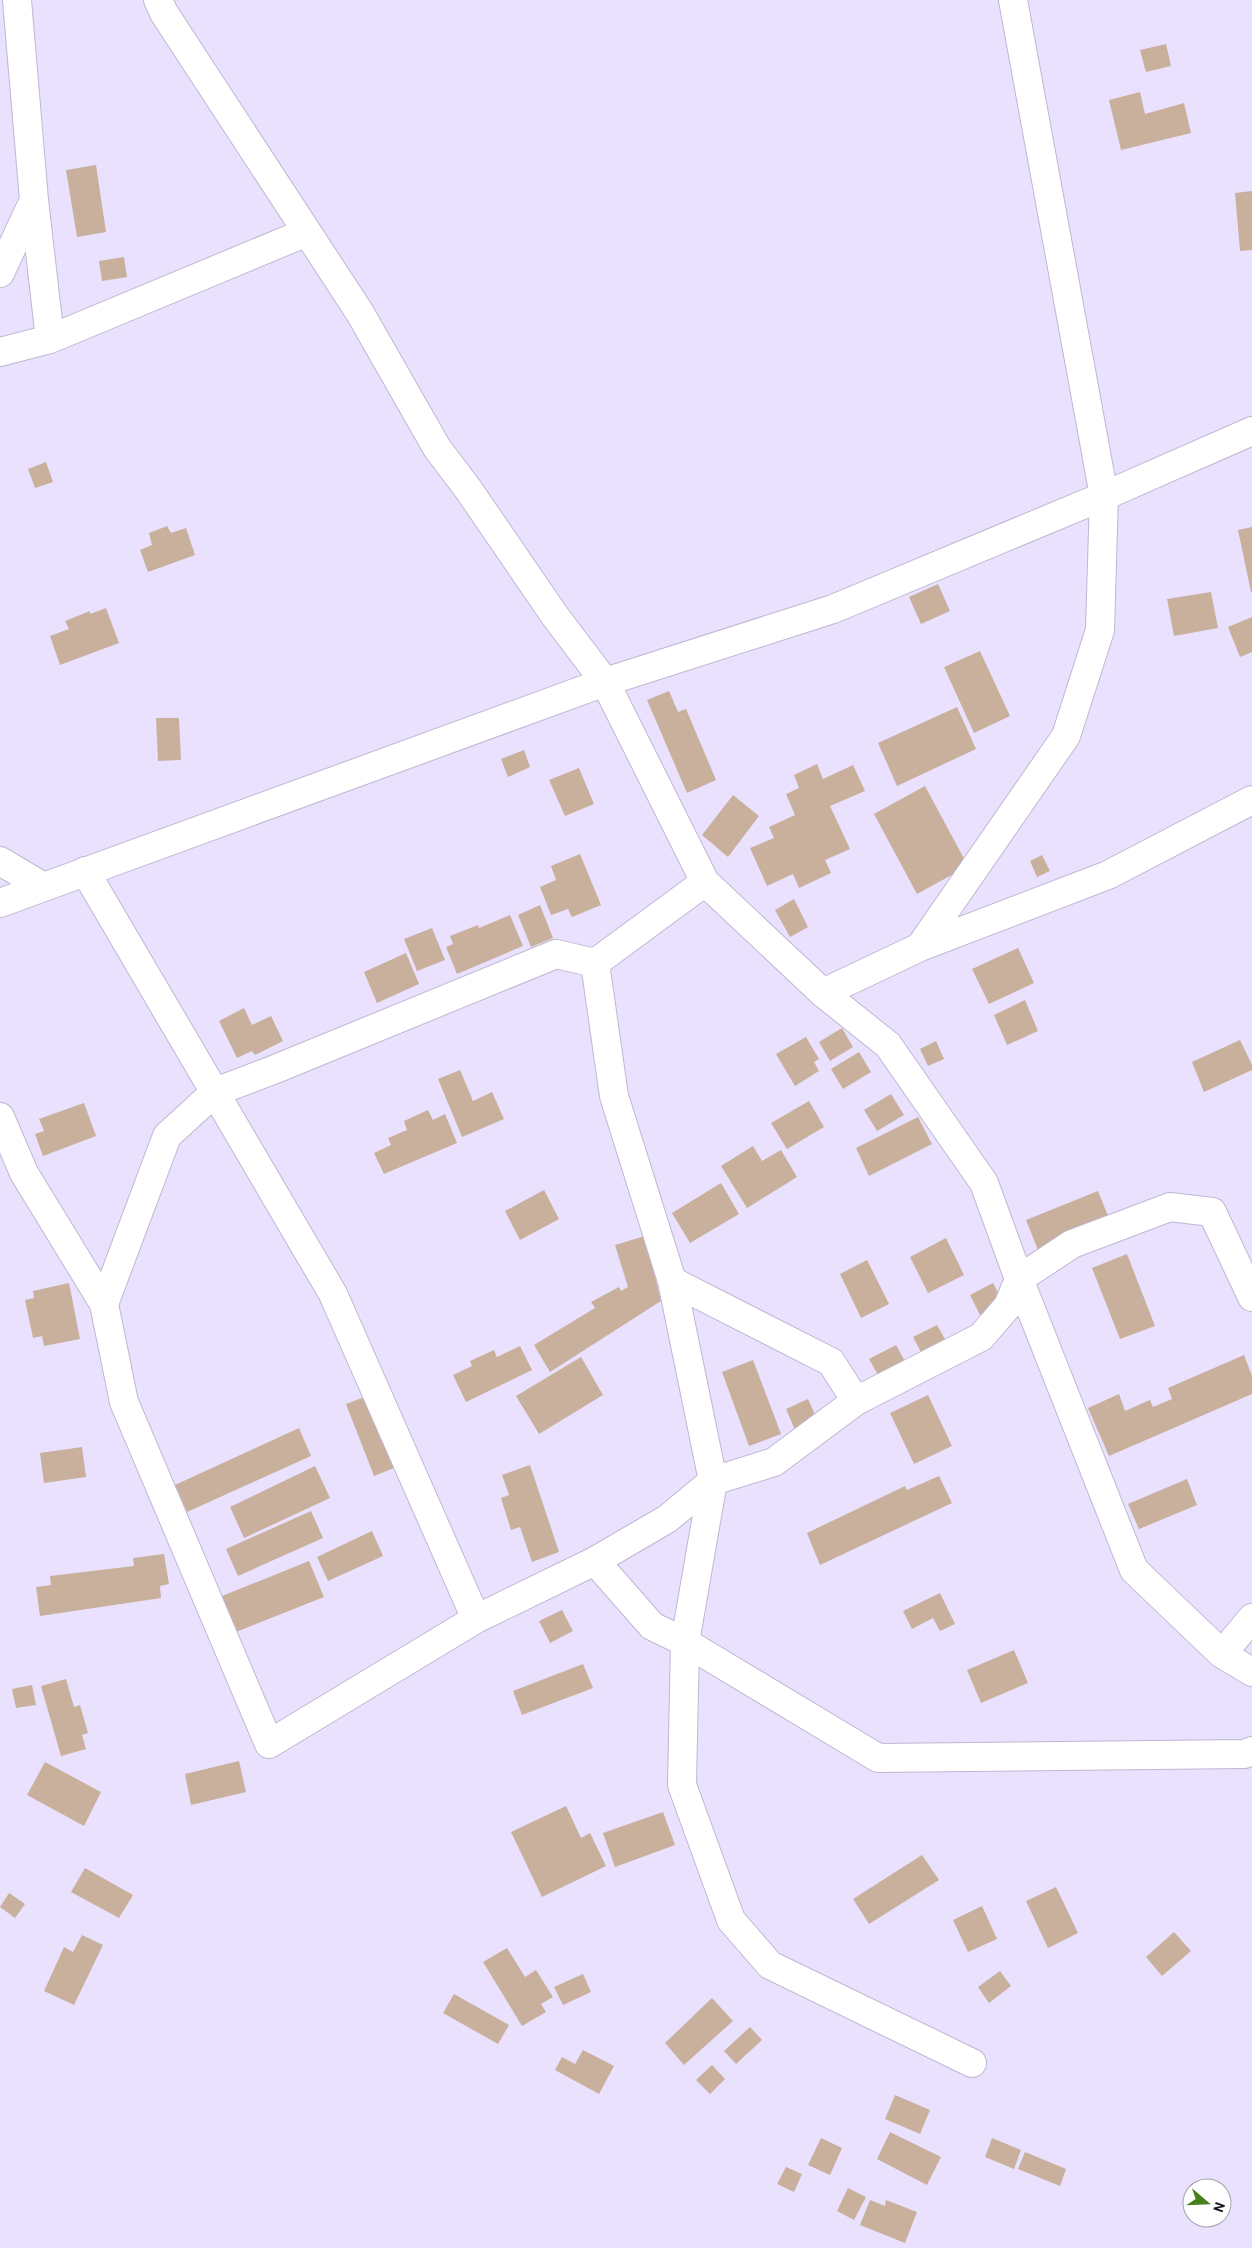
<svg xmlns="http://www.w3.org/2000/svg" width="1252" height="2248" font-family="Barlow,sans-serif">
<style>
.building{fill:#c9b09c}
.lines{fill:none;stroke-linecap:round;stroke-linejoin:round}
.minor-casing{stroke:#bfb7d2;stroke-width:30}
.minor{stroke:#fff;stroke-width:28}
</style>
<rect width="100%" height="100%" fill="#e9e1fe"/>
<path class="building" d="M1166,44L1171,66L1146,72L1140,50Z
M1140,92L1145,114L1184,103L1191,133L1121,150L1109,100Z
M96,165L106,232L77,237L66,170Z
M1252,191V250L1240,251L1235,193Z
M124,257L127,277L102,281L99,261Z
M46,462L53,482L35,488L28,469Z
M167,526L171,533L186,528L195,555L148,572L140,550L152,545L149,533Z
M1252,527V592H1251L1238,530Z
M938,584L950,611L921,624L909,597Z
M1211,592L1218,628L1174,636L1167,599Z
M106,608L119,643L60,665L50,636L69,629L65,621L90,611V614Z
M1252,617V652L1240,657L1228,627Z
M980,651L1010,716L974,733L944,667Z
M669,691L678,712L686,709L716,780L687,793L647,700Z
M957,707L976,749L897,786L878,743Z
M156,718H179L181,760L158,761Z
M524,750L530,767L508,777L501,759Z
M817,764L823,779L853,765L865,791L830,806L850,849L825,860L831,873L799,888L793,874L767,886L750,848L774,838L769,827L795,815L786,794L799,788L794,775Z
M579,768L594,804L565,816L549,780Z
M925,786L968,866L917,894L874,814Z
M733,795L759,816L728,857L702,835Z
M580,854L601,905L572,917L568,909L551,915L540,887L556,880L551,866Z
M1042,855L1050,871L1037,877L1030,861Z
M794,899L808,927L790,937L775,910Z
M540,905L553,938L531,947L518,915Z
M510,915L523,946L457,974L446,947L453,944L450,936L478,925L479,928Z
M432,928L445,960L417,971L404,939Z
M1018,948L1034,983L989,1004L972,969Z
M406,953L419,984L377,1003L364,972Z
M1025,1000L1038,1031L1007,1045L994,1015Z
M244,1008L252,1025L271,1016L283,1041L255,1055L252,1051L237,1058L219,1021Z
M842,1028L853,1047L830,1061L819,1042Z
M806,1037L819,1059L814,1062L819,1071L795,1086L776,1054Z
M1240,1040L1252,1065V1070L1204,1092L1192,1062Z
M936,1041L944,1059L928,1066L920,1049Z
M859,1052L871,1072L843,1089L831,1069Z
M460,1070L473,1101L492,1092L504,1119L462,1137L438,1079Z
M891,1094L904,1115L877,1131L864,1110Z
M809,1101L824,1127L787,1149L771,1123Z
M84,1103L96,1136L43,1156L35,1134L44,1131L39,1119Z
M428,1110L433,1120L445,1114L457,1143L384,1174L374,1153L391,1145L388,1138L407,1130L404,1121Z
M918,1117L932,1144L869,1176L856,1148Z
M753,1146L762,1161L781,1150L797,1177L747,1208L721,1166Z
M721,1183L739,1214L690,1243L672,1213Z
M544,1190L559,1219L520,1240L505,1211Z
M1098,1191L1110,1221L1038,1250L1026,1220Z
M645,1236L661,1301L550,1372L534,1345L595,1308L591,1302L619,1287L621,1291L628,1287L615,1245Z
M946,1238L964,1275L928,1293L910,1257Z
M1127,1254L1155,1326L1120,1339L1092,1268Z
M867,1260L889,1304L861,1318L840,1274Z
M69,1283L80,1339L44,1346L42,1336L33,1338L25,1300L34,1298L33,1291Z
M993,1283L1003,1303L980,1315L970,1295Z
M937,1325L946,1341L922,1354L913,1337Z
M896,1345L909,1369L882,1382L869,1359Z
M520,1346L532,1370L466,1402L453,1375L472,1366L470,1361L494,1350L497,1357Z
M1244,1355L1252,1376V1394L1109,1456L1088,1408L1119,1394L1125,1411L1150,1400L1153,1407L1172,1399L1168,1388Z
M581,1357L603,1395L539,1434L516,1396Z
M753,1360L781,1434L749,1446L722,1372Z
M928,1395L952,1446L914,1464L890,1413Z
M367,1396L394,1468L374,1476L346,1404Z
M808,1399L817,1419L795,1430L786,1409Z
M299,1428L311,1456L187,1512L175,1485Z
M82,1447L86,1477L44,1483L40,1453Z
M530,1465L559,1552L532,1562L520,1527L511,1530L501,1498L509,1495L502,1475Z
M315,1466L330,1498L244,1538L230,1507Z
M939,1476L952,1503L820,1565L807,1533L905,1486L907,1490Z
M1187,1479L1197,1505L1139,1529L1128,1504Z
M311,1511L323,1538L238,1576L226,1549Z
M372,1531L383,1556L328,1581L317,1557Z
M164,1554L169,1584L160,1586L161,1598L40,1616L36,1587L51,1585L50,1576L134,1566L133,1558Z
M309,1561L324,1597L236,1632L222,1596Z
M940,1593L955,1624L940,1631L933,1618L912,1629L903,1611Z
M562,1610L573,1631L550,1643L539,1621Z
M1014,1650L1028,1683L981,1703L967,1670Z
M583,1664L593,1688L522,1715L513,1691Z
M66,1679L74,1707L80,1705L88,1733L82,1735L86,1749L61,1756L41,1686Z
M32,1685L36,1705L16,1708L12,1689Z
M239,1761L246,1792L191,1805L185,1774Z
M45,1762L101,1792L84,1826L27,1795Z
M566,1806L581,1838L590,1833L606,1866L542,1897L511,1832Z
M663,1812L675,1845L615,1867L603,1833Z
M922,1855L939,1880L869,1924L853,1899Z
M85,1868L133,1895L119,1918L71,1892Z
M1056,1887L1078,1933L1048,1948L1026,1901Z
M9,1893L25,1904L15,1918L0,1907Z
M982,1906L997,1939L968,1952L953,1920Z
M1174,1932L1191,1951L1162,1976L1146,1957Z
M82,1935L103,1945L74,2005L44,1991L64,1947L73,1952Z
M507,1948L525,1977L536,1970L553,1997L541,2004L546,2012L522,2026L483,1962Z
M1000,1971L1011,1986L989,2003L978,1987Z
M583,1974L591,1992L563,2005L554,1987Z
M454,1994L509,2025L498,2044L443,2013Z
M712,1998L733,2021L684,2065L665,2043Z
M750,2027L762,2040L736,2064L724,2051Z
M583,2050L614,2066L599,2094L555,2070L562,2057L575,2064Z
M712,2065L725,2079L710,2094L696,2080Z
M895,2095L930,2110L920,2134L885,2119Z
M890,2132L941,2157L927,2185L877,2159Z
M821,2138L842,2148L830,2175L808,2165Z
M992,2138L1021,2150L1014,2169L985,2157Z
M1025,2152L1066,2169L1060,2186L1018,2169Z
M786,2167L802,2174L794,2192L777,2184Z
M848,2188L866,2197L854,2220L837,2211Z
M870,2200L885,2206L886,2200L917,2212L905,2243L860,2225Z"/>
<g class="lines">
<g class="minor-casing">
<path id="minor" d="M17,0L34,200L50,339
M158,0L164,13L360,313L437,448L468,489L555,616L605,682L705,882L823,993L888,1045L984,1183L1019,1279L1134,1570L1222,1654L1252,1672
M0,273L34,200
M0,352L50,339L307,232
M0,861L42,886
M85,871L333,1294L476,1619
M0,903L605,682L833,609L1104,496L1252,431
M920,947L1066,736L1100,630L1104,496L1013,0
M595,963L614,1096L672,1281L713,1481L685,1642L682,1785L731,1920L770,1965L972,2063
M823,993L920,947L1108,875L1252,800
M0,1117L24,1173L104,1304L124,1402L269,1744L476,1619L595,1561L667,1519L713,1481L774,1462L856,1401L981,1337L1008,1306L1019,1279L1072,1244L1170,1207L1212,1212L1252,1297
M672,1281L831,1362L856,1401
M104,1304L167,1136L215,1092L273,1070L556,954L595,963L705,882
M595,1561L652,1626L685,1642L878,1758L1245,1754L1252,1751
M1222,1654L1252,1618"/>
</g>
<use href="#minor" class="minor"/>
</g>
<g transform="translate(1207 2203) rotate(109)"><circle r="24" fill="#ffffff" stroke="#a4a3a7"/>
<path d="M0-4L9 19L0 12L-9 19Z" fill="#47811c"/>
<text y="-8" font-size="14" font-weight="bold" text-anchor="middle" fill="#1b1822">N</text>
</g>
</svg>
